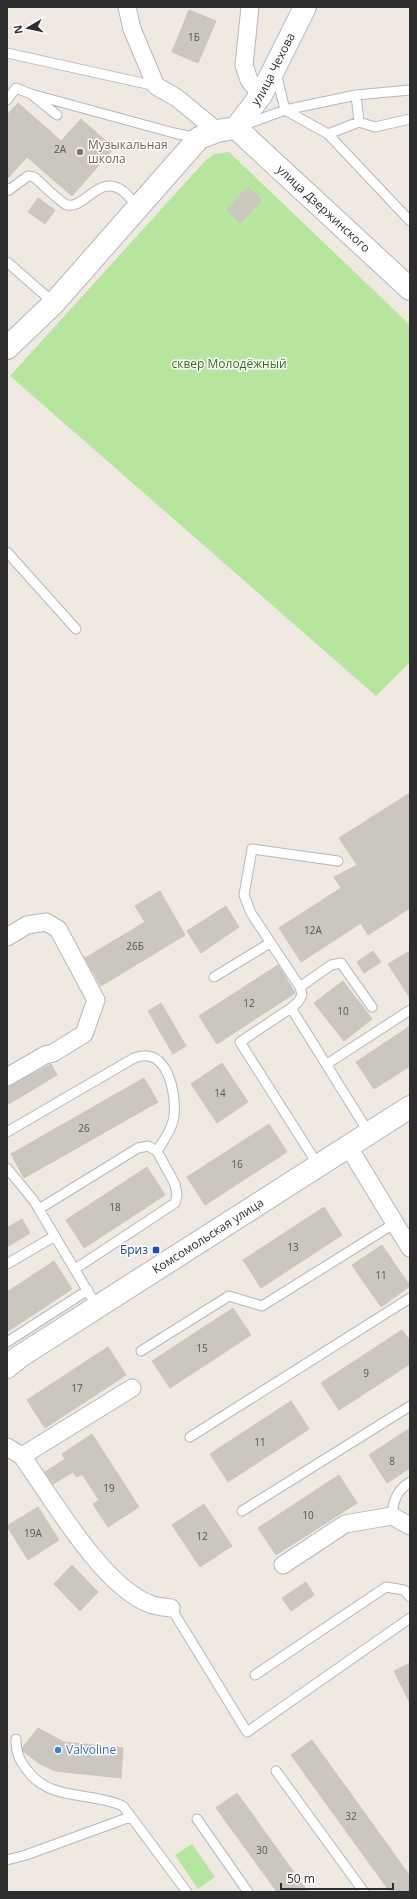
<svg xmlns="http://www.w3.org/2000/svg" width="417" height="1899" font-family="'Open Sans',sans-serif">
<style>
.green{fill:#b6e59e}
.building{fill:#cbc7bf;stroke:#cbc5ba}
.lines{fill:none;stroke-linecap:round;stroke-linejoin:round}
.service-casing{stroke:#b4b7c1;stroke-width:11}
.minor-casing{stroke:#b4b7c1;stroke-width:19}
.tertiary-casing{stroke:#b4b7c1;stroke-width:24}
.secondary-casing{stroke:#b4b7c1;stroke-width:24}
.service{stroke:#fff;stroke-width:9}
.minor{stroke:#fff;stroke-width:17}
.tertiary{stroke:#fff;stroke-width:22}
.secondary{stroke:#fff;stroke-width:22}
.education-dot{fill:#8d6e63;stroke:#fff;stroke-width:1.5}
.transit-dot{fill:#1a4fb4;stroke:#fff;stroke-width:1.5}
.shop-dot{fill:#3f7fe0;stroke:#fff;stroke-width:1.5}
.labels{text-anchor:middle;stroke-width:3;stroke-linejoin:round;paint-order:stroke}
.number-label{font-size:10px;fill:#555452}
.street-label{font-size:12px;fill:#2e2e2e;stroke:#fff}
.education-label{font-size:12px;fill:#785e54;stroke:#fff;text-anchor:start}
.park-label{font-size:12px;fill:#2c6e1b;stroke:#fff}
.transit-label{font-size:12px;fill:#164399;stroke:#fff;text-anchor:end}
.shop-label{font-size:12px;fill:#366cbe;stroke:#fff;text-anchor:start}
</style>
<rect width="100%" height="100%" fill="#efe9e1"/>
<path class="green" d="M229,152L410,325V662L376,696L10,376L205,161L214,154Z
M192,1844L215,1877L198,1889L175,1855Z"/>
<path class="building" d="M189,10L216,21L198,63L172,52Z
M18,103L61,141L81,119L114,148L72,196L27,157L7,179V115Z
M248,187L262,200L240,223L227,210Z
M38,198L55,210L45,224L28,212Z
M410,793V908L368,935L361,923L301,962L279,928L341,888L334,877L357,865L339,838Z
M160,891L185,935L101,986L85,958L145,922L135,906Z
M226,906L239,927L201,953L187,931Z
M373,951L381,962L364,973L357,962Z
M410,951V998L388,964Z
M278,965L295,993L217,1044L199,1016Z
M343,981L372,1019L344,1041L314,1003Z
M161,1003L186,1046L173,1054L148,1011Z
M410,1026V1066L374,1089L356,1062Z
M222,1063L248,1102L217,1123L191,1084Z
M51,1064L57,1075L7,1105V1088Z
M144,1078L158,1102L24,1178L11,1154Z
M269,1124L287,1152L205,1205L187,1177Z
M147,1167L165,1195L84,1248L66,1220Z
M324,1207L342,1235L261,1288L243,1260Z
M22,1219L30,1233L7,1247V1228Z
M382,1245L410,1286L381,1307L352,1265Z
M54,1261L72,1289L7,1332V1292Z
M233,1308L251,1335L170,1388L152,1361Z
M402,1330L410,1341V1364L339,1410L321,1383Z
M108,1347L126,1375L45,1428L27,1400Z
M291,1401L309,1429L228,1482L210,1454Z
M410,1428V1468L387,1483L369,1455Z
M92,1434L139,1507L108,1527L93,1504L99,1500L82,1474L77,1477L73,1472L53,1484L45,1472L65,1459L62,1454Z
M339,1475L357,1503L276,1555L258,1528Z
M204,1504L232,1546L200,1567L172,1525Z
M38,1507L59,1540L28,1560L7,1526Z
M72,1565L98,1592L80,1611L54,1584Z
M306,1582L314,1595L291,1611L282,1598Z
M410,1663V1703L394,1671Z
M38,1728L64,1742L123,1748L121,1778L55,1771L40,1764L23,1751V1747Z
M312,1740L410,1876V1892H390L291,1755Z
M237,1793L308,1892H277L216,1808Z"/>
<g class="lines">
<g class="service-casing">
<path id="service" d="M7,53L156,86
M276,73L285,110L328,134L410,221
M31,94L174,133L198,138
M356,95L359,122L375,127L410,119
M7,100L16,88L31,94L57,115
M244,125L285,110L356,95L410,90
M328,134L359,122
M7,188L9,190L28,176L34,177C40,182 61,203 67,205C85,209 99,173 123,191C129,196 133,202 138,207
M7,262L54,303
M7,552L76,629
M214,977L270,943
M300,987L331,965L341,963L372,1007
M291,1008L369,1133
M327,1064L410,1010
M7,1132L134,1058C138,1057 143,1055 147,1056C171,1057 179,1106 172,1124C169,1134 162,1143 157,1151
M318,1165L240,1042L291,1008L298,1002L302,995L300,987L251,913L244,895L252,849L338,861
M7,1168L34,1201L97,1307
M39,1209L138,1148L148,1146L157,1151L175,1184L177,1195L175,1203L75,1269
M7,1264L55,1236
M7,1342L88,1290
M141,1351L229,1296L262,1306L395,1223
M190,1437L410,1298
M242,1511L410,1406
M392,1516C393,1501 397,1490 410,1482
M171,1608L247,1732L410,1618
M255,1675L386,1587L404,1590L410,1597
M16,1739C16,1752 19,1760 27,1770C50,1802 91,1791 123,1806L187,1892
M276,1771L364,1892
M197,1819L248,1892
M7,1860L26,1855L130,1817"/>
</g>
<g class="minor-casing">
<path id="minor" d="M127,7L132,29L156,86L177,98L217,131
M250,7L244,65L249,80L261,95
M7,937L27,925L46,922L58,929L96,1000L84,1034L53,1053L45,1055L7,1077
M348,1146L410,1248
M7,1447L22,1456C51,1497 103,1587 150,1604C157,1607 165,1607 171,1608
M22,1456L132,1388
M283,1565L345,1524L392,1516L410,1526"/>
</g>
<g class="tertiary-casing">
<g id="tertiary">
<path id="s1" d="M236,128L410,289"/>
<path id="s2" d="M236,128L261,95L305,7"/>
<path d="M7,348L54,303L199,138L217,131L236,128"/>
</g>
</g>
<g class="secondary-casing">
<g id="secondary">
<path id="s3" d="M7,1367L19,1357L410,1107"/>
</g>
</g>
<use href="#service" class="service"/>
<use href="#minor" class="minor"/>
<use href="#tertiary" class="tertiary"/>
<use href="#secondary" class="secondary"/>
</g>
<circle class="education-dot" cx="80" cy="152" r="4"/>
<rect class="transit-dot" x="152" y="1246" width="8" height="8" rx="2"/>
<circle class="shop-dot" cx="58" cy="1750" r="4"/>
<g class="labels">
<g class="number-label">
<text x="194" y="41">1Б</text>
<text x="60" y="153">2А</text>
<text x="313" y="934">12А</text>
<text x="135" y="950">26Б</text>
<text x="249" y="1007">12</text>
<text x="343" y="1015">10</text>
<text x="220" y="1097">14</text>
<text x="84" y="1132">26</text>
<text x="237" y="1168">16</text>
<text x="115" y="1211">18</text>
<text x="293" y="1251">13</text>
<text x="381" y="1279">11</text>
<text x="202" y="1352">15</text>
<text x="366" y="1377">9</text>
<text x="77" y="1392">17</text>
<text x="260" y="1446">11</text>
<text x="392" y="1465">8</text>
<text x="109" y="1492">19</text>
<text x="308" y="1519">10</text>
<text x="33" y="1537">19А</text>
<text x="202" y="1540">12</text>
<text x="351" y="1820">32</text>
<text x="262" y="1854">30</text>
</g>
<g class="street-label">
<text dy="4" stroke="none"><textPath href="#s2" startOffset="70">улица Чехова</textPath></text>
<text dy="4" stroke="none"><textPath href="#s1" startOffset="119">улица Дзержинского</textPath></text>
<text dy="4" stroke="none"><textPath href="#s3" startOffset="240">Комсомольская улица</textPath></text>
</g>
<g class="education-label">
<text x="88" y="149">Музыкальная<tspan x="88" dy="14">школа</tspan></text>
</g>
<g class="park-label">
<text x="229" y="368">сквер Молодёжный</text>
</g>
<g class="transit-label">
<text x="148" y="1254">Бриз</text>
</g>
<g class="shop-label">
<text x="66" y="1754">Valvoline</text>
</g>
</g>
<rect width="417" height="1899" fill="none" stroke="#2e2e2e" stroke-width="16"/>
<g transform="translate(28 28) rotate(261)" stroke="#ffffff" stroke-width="3" paint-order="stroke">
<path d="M0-3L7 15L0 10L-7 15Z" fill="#2e2e2e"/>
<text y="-6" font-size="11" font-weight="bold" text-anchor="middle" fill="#2e2e2e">N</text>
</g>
<path d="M281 1883v6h112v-6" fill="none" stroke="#2e2e2e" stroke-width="2"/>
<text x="287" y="1883" font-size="12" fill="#2e2e2e" stroke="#ffffff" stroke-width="3" paint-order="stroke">50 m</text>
</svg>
